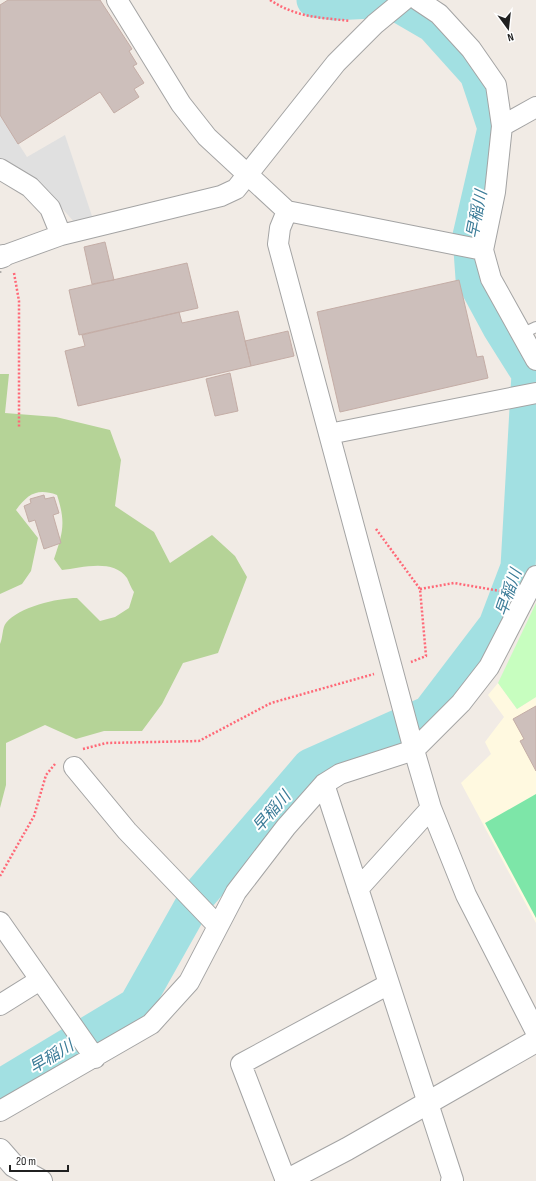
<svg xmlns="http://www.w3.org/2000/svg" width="536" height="1181" font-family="'Sofia Sans Condensed','Noto Sans JP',sans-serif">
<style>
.education{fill:#fff9e0}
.forest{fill:#b5d397}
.park{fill:#c7febf}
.pitch{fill:#7de6a8}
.parking{fill:#e0e0e0}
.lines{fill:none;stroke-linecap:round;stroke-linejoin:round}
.river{stroke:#a2e0e2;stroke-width:35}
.building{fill:#cdbfbb;stroke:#c4ada6}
.service-casing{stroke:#a4a4a4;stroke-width:12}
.minor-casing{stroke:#a4a4a4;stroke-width:22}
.tertiary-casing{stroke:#a4a4a4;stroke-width:24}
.path{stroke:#ff6877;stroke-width:2.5;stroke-dasharray:2 2;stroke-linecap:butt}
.service{stroke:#fff;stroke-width:10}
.minor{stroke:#fff;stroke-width:20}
.tertiary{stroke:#fff;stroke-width:22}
.tram{stroke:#6e6e6e;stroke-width:1}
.labels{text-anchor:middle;stroke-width:4;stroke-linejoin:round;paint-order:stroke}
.water-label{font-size:16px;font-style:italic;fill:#3a7b97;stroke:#fff}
</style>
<rect width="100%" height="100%" fill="#f1ebe5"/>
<path class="education" d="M498,683L517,709L536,697V923L461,783L491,754L485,742L504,717L488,695Z"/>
<path class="forest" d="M0,374H9L5,413L56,417L110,430L121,460L115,506L154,532L170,563L212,535L235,556L247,577L218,653L183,663L162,704L142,731H104L76,739L45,725L6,743V785L0,808V644C3,638 2,628 6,623C19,607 57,598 77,598L100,621L115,617L129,608L134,592C131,588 129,582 127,578C113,558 81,568 62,570L54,559C63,532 66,523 57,495C37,488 28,494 16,510L38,538L31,571L22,584L0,594Z"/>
<path class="park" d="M536,603V697L517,709L498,683Z"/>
<path class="pitch" d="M536,794V918L485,823Z"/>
<path class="parking" d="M0,115L27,157L65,135L93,219L76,224L37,180L0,159Z"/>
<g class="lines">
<path class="river" d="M0,1087L136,1005L195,900L310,766L429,713L496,625L518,567L529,374L500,328L473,278L470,236L495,128L477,74L433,25L390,0L334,3L314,0"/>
</g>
<path class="building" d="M8,0H100L132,49L129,51L137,64L133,66L144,83L134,89L139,97L114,113L100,92L18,144L0,115V5Z
M105,242L114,280L92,284L84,247Z
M187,263L198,308L79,335L69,290Z
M459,280L477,357L483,356L488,378L340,412L317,312Z
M238,311L251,366L78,406L65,351L85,346L82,335L179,312L182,323Z
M288,331L294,356L251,366L245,341Z
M230,373L238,411L215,416L206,379Z
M44,495L45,499L54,497L59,513L53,515L61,543L44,549L35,520L29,522L24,506L31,503L30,499Z
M536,706V771L520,741L524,739L513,719Z"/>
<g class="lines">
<g class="service-casing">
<path id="service" d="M521,334L536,327"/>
</g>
<g class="minor-casing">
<path id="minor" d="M117,0L181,104L207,137L287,211L483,250
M418,0L439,14L471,49L496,85L502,126L495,192L483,250L491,279L536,360
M502,126L536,107
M0,169L30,187L50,208L61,235
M287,211L280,228L278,244L414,750L431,808L358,889
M3,256L61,235L221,196L236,189L336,63L375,24L404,0
M329,434L536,393
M74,767L127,831L218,926
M324,784L453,1180L451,1181
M431,808L466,895L536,1032
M0,922L95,1058
M0,1005L40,980
M0,1111L151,1024L189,982L236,892L286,827L324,784L340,774L414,750L461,703L489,667L536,576
M286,1181L241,1064L389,984"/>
</g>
<g class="tertiary-casing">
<path id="tertiary" d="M0,257L3,256
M0,1150L14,1166L41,1181
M286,1181L347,1149L536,1041"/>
</g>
<path class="path" d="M270,0C298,18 318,17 350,21
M14,273L19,301V428
M376,529L420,589L426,656L411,662
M420,589L454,583L506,592
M83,749L106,743L199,741L271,703L374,674
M0,876L34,816L46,775L55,764"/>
<use href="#service" class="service"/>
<use href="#minor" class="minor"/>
<use href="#tertiary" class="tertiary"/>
<path class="tram" d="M0,272H1"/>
</g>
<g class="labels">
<g class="water-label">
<text transform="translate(476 214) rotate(-79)" y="6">早稲川</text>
<text transform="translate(508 592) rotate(-71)" y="6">早稲川</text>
<text transform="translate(271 811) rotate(-49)" y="6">早稲川</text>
<text transform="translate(51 1056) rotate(-31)" y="6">早稲川</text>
</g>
</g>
<g transform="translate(508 28) rotate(165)" stroke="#ffffff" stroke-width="3" paint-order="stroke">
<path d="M0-3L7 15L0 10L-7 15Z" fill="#202020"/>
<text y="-6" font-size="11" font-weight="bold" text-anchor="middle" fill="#202020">N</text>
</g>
<path d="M10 1165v6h58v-6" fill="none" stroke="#202020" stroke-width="2"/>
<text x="16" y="1165" font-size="12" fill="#202020" stroke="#ffffff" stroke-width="3" paint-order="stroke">20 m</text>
</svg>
